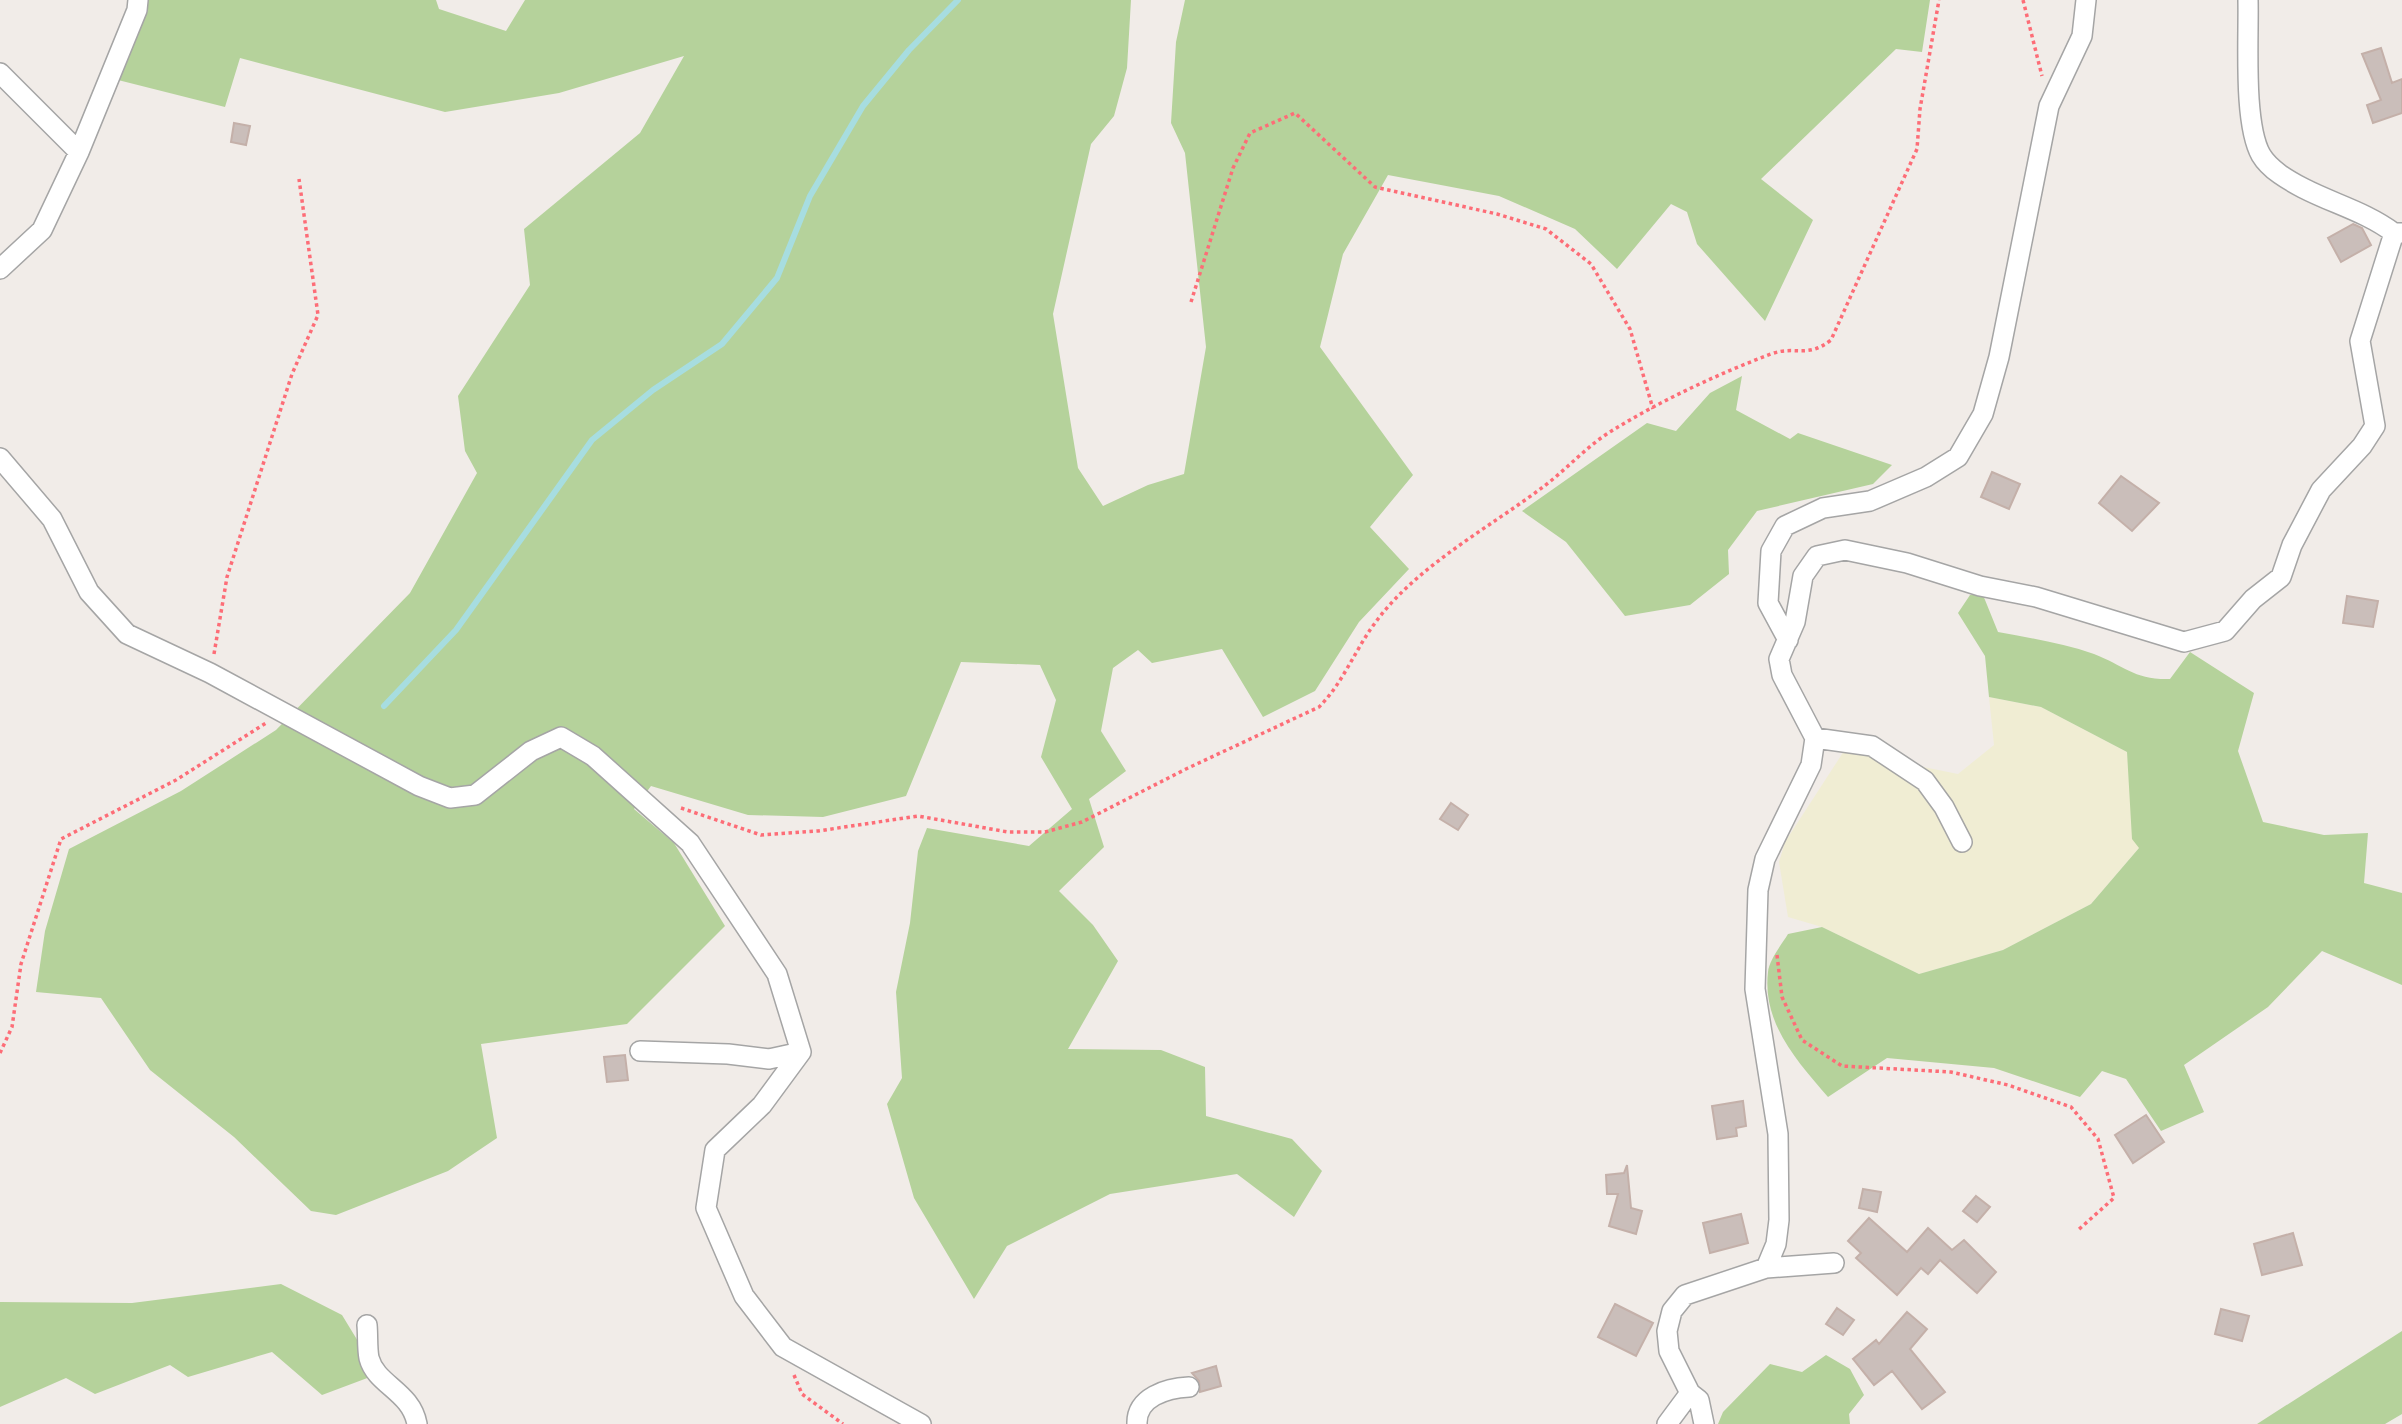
<svg xmlns="http://www.w3.org/2000/svg" width="2402" height="1424" font-family="Arial,sans-serif">
<style>
.farmland{fill:#f0edd3}
.forest{fill:#b5d29b}
.lines{fill:none;stroke-linecap:round;stroke-linejoin:round}
.stream{stroke:#a7dde0;stroke-width:6}
.building{fill:#cabeba;stroke:#c4b0a9;stroke-width:2}
.minor-casing{stroke:#a5a5a5;stroke-width:22}
.path{stroke:#fd6d77;stroke-width:3.5;stroke-dasharray:3.5 3.5;stroke-linecap:butt}
.minor{stroke:#fff;stroke-width:19}
</style>
<rect width="100%" height="100%" fill="#f1ece8"/>
<path class="farmland" d="M1989,697L2041,707L2127,752L2139,848L2091,904L2003,950L1919,974L1822,927L1788,917L1779,862L1785,842L1844,751L1958,774L1994,745Z"/>
<path class="forest" d="M145,0H436L439,9L506,31L525,0H1131L1127,68L1114,116L1091,144L1053,314L1078,468L1103,506L1148,485L1184,474L1206,347L1185,153L1171,123L1176,42L1185,0H1930L1922,52L1896,49L1761,179L1813,220L1765,321L1697,244L1687,212L1671,204L1617,269L1575,229L1499,196L1388,175L1343,254L1320,347L1413,475L1370,527L1409,569L1359,622L1315,691L1263,717L1222,649L1152,663L1138,650L1113,668L1101,731L1126,771L1089,799L1104,847L1059,891L1093,925L1118,961L1068,1049L1161,1050L1205,1067L1206,1116L1292,1139L1322,1171L1294,1217L1237,1174L1110,1194L1007,1246L974,1299L914,1198L887,1104L902,1078L896,992L910,923L918,851L927,828L1029,846L1072,809L1041,757L1056,700L1040,665L961,662L906,796L823,817L748,815L651,786L634,809L674,843L725,926L627,1024L481,1044L497,1138L448,1171L336,1215L311,1211L234,1137L150,1070L101,998L36,992L45,931L69,849L181,791L276,730L410,593L477,473L465,451L458,396L530,285L524,229L640,133L684,56L559,93L445,112L240,58L225,107L118,80Z
M1742,376L1736,410L1790,439L1798,433L1892,465L1873,484L1757,511L1728,550L1729,574L1690,605L1625,616L1566,542L1522,511L1647,423L1676,431L1710,393Z
M1970,595H1983L1998,632C2030,638 2063,643 2094,654C2125,666 2134,680 2170,679L2190,652L2254,693L2238,751L2263,822L2324,835L2368,833L2364,883L2402,893V985L2322,951L2268,1007L2184,1065L2204,1112L2161,1131L2126,1079L2102,1071L2080,1097L1994,1068L1887,1058L1828,1097C1797,1061 1762,1023 1768,972C1769,960 1782,944 1788,934L1822,927L1919,974L2003,950L2091,904L2139,848L2132,839L2127,752L2041,707L1989,697L1985,656L1958,613Z
M281,1284L342,1315L378,1374L322,1395L272,1352L188,1377L170,1365L95,1394L66,1378L0,1407V1302L132,1303Z
M2402,1331V1414L2385,1424H2257Z
M1826,1355L1850,1369L1864,1395L1849,1414L1850,1424H1718L1723,1412L1770,1364L1802,1372Z"/>
<g class="lines">
<path class="stream" d="M384,706L456,630L592,440L653,390L722,344L777,278L810,196L863,106L909,50L958,0"/>
</g>
<path class="building" d="M2381,48L2392,83L2402,79V113L2373,123L2367,105L2381,100L2362,54Z
M234,123L250,126L246,145L231,142Z
M2353,224L2362,228L2371,245L2341,262L2328,238Z
M1992,472L2020,484L2009,509L1981,497Z
M2121,476L2159,503L2132,531L2099,503Z
M2347,596L2378,601L2373,627L2343,623Z
M1451,803L1468,815L1458,830L1440,819Z
M625,1055L628,1080L607,1082L604,1057Z
M1743,1101L1746,1126L1736,1128L1737,1136L1717,1139L1712,1106Z
M2146,1115L2164,1142L2133,1163L2115,1135Z
M1627,1165L1631,1208L1642,1211L1636,1234L1609,1226L1618,1194H1607L1606,1175L1624,1173Z
M1863,1189L1881,1192L1877,1212L1859,1208Z
M1976,1196L1990,1207L1977,1222L1963,1211Z
M1741,1214L1748,1243L1710,1253L1703,1223Z
M1869,1218L1907,1252L1928,1228L1952,1250L1964,1240L1996,1272L1977,1293L1940,1260L1928,1274L1921,1268L1897,1295L1856,1258L1861,1253L1848,1241Z
M2293,1233L2302,1265L2262,1275L2254,1244Z
M1615,1304L1653,1323L1636,1356L1598,1337Z
M1837,1308L1854,1320L1843,1335L1826,1324Z
M2221,1309L2249,1316L2242,1341L2215,1334Z
M1907,1312L1927,1329L1910,1349L1945,1392L1922,1409L1892,1371L1874,1385L1853,1359L1876,1340L1879,1344Z
M1216,1366L1221,1386L1200,1392L1199,1381L1192,1373Z"/>
<g class="lines">
<g class="minor-casing">
<path id="minor" d="M2248,0C2249,38 2243,123 2261,155C2270,170 2288,180 2303,188C2334,204 2366,212 2394,233H2402
M0,73L79,152
M0,269L42,230L79,152L137,10L138,0
M0,458L52,519L89,592L127,634L210,673L419,786L450,798L475,795L531,751L561,737L593,756L690,843L777,974L801,1052L762,1105L715,1150L706,1208L744,1296L783,1347L921,1424
M1788,640L1768,603L1771,551L1785,526L1823,508L1870,501L1926,477L1958,457L1983,414L1999,357L2049,106L2082,36L2086,0
M1815,738L1872,746L1925,781L1944,807L1962,842
M640,1051L728,1054L769,1059L801,1052
M1766,1268L1834,1263
M367,1325C368,1335 367,1348 369,1358C376,1385 411,1391 417,1424
M1690,1393L1669,1351L1667,1331L1672,1311L1685,1295L1766,1268L1776,1244L1779,1220L1778,1134L1755,989L1758,890L1765,859L1811,765L1815,738L1782,675L1779,659L1795,622L1803,576L1817,556L1845,550L1907,563L1980,586L2036,597L2184,642L2225,631L2253,599L2281,577L2292,545L2321,490L2362,446L2375,426L2360,341L2394,233
M1137,1424C1136,1397 1167,1388 1189,1387
M1667,1424L1690,1393L1699,1400L1704,1424"/>
</g>
<path class="path" d="M2023,0L2042,76
M1191,302L1233,168L1250,133L1295,113L1375,187L1497,214L1546,229L1591,264L1630,329L1653,409
M214,654L227,577L292,374L318,315L299,179
M681,808L761,835L818,831L918,816L1008,832H1045L1082,822L1188,768L1319,707C1344,682 1356,647 1378,619C1419,565 1490,527 1543,487C1567,469 1588,445 1613,430C1662,400 1718,374 1771,354C1795,345 1807,359 1831,340L1917,149L1920,109L1939,0
M1777,955L1782,997L1802,1040L1842,1066L1951,1072L2008,1085L2071,1107L2098,1139L2114,1198L2077,1231
M0,1053L12,1027L21,964L61,839L176,780L266,723
M794,1375L802,1394L843,1424"/>
<use href="#minor" class="minor"/>
</g>
</svg>
